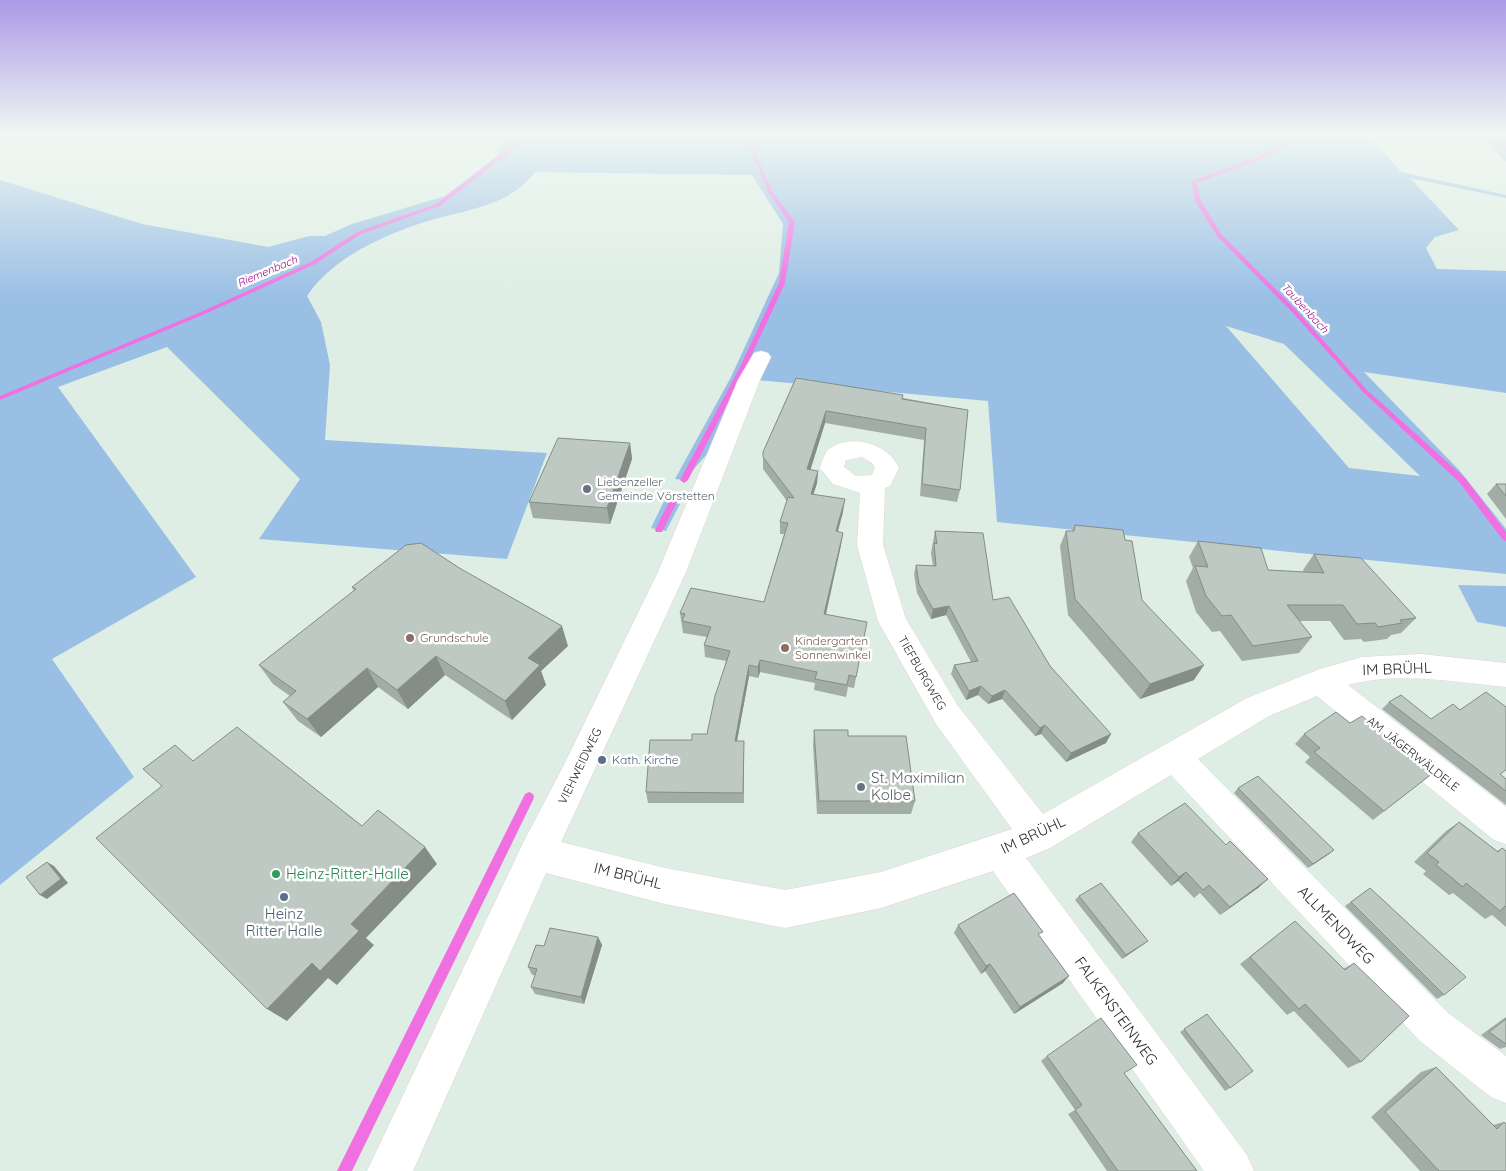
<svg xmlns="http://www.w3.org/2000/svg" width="1506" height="1171" font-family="Quicksand,sans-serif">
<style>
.green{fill:#9abfe5;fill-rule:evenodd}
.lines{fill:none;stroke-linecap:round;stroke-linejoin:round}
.stream{fill:#f070e2;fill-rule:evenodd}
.minor-casing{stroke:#e4d3d9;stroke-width:1}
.minor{fill:#fff;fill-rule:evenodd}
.wall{fill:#a3ada7}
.shaded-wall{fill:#848d88}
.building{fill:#bdc9c2;stroke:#848d88}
.worship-dot{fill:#6b7280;stroke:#fff;stroke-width:2}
.education-dot{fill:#8d6e63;stroke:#fff;stroke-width:2}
.service-dot{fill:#5c6f8a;stroke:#fff;stroke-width:2}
.leisure-dot{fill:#2e9e5b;stroke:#fff;stroke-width:2}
.labels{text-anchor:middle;stroke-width:5;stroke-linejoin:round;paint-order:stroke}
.far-water-label{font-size:11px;font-style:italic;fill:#a00c84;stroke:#fff}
.worship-label{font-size:12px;fill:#5b616d;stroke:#fff;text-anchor:start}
.education-label{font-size:12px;fill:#785e54;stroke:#fff;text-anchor:start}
.street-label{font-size:12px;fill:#2c2c2c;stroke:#fff}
.service-label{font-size:12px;fill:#4e5e75;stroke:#fff;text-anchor:start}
.near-street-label{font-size:15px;fill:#2c2c2c;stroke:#fff}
.near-worship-label{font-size:15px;fill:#5b616d;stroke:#fff;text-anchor:start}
.near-leisure-label{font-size:15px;fill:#27864d;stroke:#fff;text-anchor:start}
.near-service-label{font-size:15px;fill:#4e5e75;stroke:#fff}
</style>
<rect width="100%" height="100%" fill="#deeee4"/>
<path class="green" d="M503,135H1369L1401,172L1506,195V198L1410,178L1459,230L1435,237L1426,248L1437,269L1506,271V393L1364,372L1460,471L1506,529V574L997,522L988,401L744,379L708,453L684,480L675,479L731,377L779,273L783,224L752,175L535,172C510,206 468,209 431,220C386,234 334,256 307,296L321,322L330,365L325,440L547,453L507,559L259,539L300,479L167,347L58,387L196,577L52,659L134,777L0,885V180L142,224L268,247L309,236H325L352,224L445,196L497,156ZM1226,326L1284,344L1420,476L1349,468Z
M1470,135H1506V162L1490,144Z
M664,501L680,504L666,531L651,528Z
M1458,585L1506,586V627L1477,622Z"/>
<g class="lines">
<path class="stream" d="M523,135H527L509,153L440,206L361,234L315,264L207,313L0,400V396L203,311L311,262L357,232L436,204L505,151Z
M744,135H748L773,193L795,222L785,283L747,365L688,480L684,483L680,480L741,365L779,283L789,222L769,193Z
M1314,135H1320L1286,144L1272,155L1197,183L1201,201L1221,234L1298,312L1367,390L1465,478L1506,532V541L1503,540L1459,482L1363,392L1294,314L1217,236L1195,201L1192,181L1268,153L1282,142Z
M1489,135H1493L1506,147V151Z
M673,499L677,502L662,532H656L655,530L669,502Z
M529,792L533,794L534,797L533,800L352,1171H337L525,794Z"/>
<g class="minor-casing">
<path id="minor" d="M761,351L768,353L771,357L760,380L686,572L561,842L665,868L785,890L881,872L1012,829L936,724L878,621L857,545L860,493L833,484L820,468C822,462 824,454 828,450C850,432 889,444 899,468L890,486L885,488L883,545L906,619L958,706L1043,814L1247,698L1320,669L1362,657L1421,654L1506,663V687C1455,682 1398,671 1348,685L1506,807V844L1494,840L1317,696L1269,716L1198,759L1448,1013L1506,1056V1103L1491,1097L1420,1041L1171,775L1050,848L1026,858L1247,1155L1254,1171H1204L993,871L881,908L785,928L665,904L546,873L413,1171H367L524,841L563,767L658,572L738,380L754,353ZM862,457L872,463L875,468L872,475L856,476L844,467L846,460Z"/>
</g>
<use href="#minor" class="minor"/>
</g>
<path class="wall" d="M796,378L968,410L960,490L957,502L920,496L924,440L825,423L810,470L818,471L817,483L813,494L843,512L838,532L841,545L826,615L867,622L854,688L848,687L846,697L814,690L815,683L760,672L758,678L749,676L737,741L744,752V803H648L646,792L692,740L707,734L726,661L705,657L704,645L707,637L683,633L680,613L764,602L784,534H780V522L787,501L763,469V452Z
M630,443L632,459L610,524L533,518L529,502Z
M1496,484H1506V519L1487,494Z
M1075,525L1125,540L1142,600L1194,680L1140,699L1068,615L1060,546L1066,531H1072Z
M935,531L993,600L1050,666L1106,743L1066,762L1041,734L1035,736L1002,699L988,704L978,695L966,700L951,674L954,665L971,662L946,615L931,619L917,593L914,574L916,565L933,566L931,553Z
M1198,541L1268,570L1304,572L1303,570L1314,554L1416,618L1401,633L1391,635L1387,639L1364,642L1361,639L1344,640L1330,621H1299L1312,637L1299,653L1242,661L1220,631L1212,632L1196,612L1186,581L1193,568L1189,557Z
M352,587L568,646L541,671L546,685L512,720L445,675L408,709L378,687L321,737L298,721L283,702L290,696L273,684L259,665L354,591Z
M1389,702L1506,779V805L1382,709Z
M1350,723L1433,773L1373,820L1305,762L1310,757L1295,744L1304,734Z
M814,730L848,736L915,801L911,814H817L813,745Z
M1238,788L1329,854L1308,868L1234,793Z
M1459,822L1497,851L1502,848L1506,851V927L1492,915L1485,919L1453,893L1449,895L1423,874L1426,871L1414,862L1446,831Z
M1138,833L1226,845L1268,879L1258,888L1220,915L1200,893L1194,898L1178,881L1171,886L1131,842Z
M1370,888L1444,995L1437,999L1345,906Z
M1079,896L1148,941L1144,944L1122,959L1075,900Z
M1295,921L1343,969L1354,963L1361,1062L1348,1068L1294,1011L1287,1015L1240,964Z
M958,925L1040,936L1063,983L1014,1014L985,971L981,974L954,933Z
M598,937L602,945L584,1004L535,994L531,987L535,975H532L528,967L544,946Z
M1207,1014L1230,1088L1225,1091L1180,1032Z
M1506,1017V1047L1500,1049L1481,1035L1503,1019Z
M1047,1056L1124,1073L1197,1171H1107L1068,1114L1075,1110L1041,1061Z
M1436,1067L1493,1125L1504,1122L1506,1171H1420L1371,1117L1421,1072Z"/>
<path class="shaded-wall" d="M826,411L825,423L807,481V469Z
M630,443L632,459L610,524L607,508Z
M818,471L817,483L810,506L811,494Z
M845,499L843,512L834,543L836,531Z
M843,533L841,545L823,626L824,614Z
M949,606L946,615L931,619L933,609Z
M562,626L568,646L541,671L546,685L512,720L505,701L528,658Z
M436,656L445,675L408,709L397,690Z
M760,660V672L758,678V667Z
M749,665V676L735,752V741Z
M1204,665L1194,680L1140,699L1150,684Z
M367,668L378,687L321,737L307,719Z
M981,686L978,695L966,700L969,691Z
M1005,690L1002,699L988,704L992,696Z
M1045,725L1041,734L1035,736L1040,728Z
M1111,734L1106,743L1066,762L1071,753Z
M425,847L437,864L366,938L374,945L337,985L328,978L287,1021L267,1009Z
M1334,850L1329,854L1308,868L1313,864Z
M47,862L54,866L68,883L47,899L40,895Z
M1186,872L1178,881L1171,886L1179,877Z
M1268,879L1258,888L1220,915L1230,907Z
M598,937L602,945L584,1004L581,997Z
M1148,941L1144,944L1122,959L1126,955Z
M990,964L985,971L981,974L986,966Z
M1069,976L1063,983L1014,1014L1020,1007Z"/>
<path class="building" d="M796,378L903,395L902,399L968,410L960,490L922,484L926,428L826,411L807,469L818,471L811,494L845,499L836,531L843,533L824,614L867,622L856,677L849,675L847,685L815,679L817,672L760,660L758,667L749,665L735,741H744L743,793L646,792L650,740H692V734H707L715,696L730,651L704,645L711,627L682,621L685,614L680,613L691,588L764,602L788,523L780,522L788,497L794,498L763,457V452Z
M558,438L630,443L607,508L529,502Z
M1496,484H1506V496Z
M1075,525L1123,530L1125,540L1132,541L1142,600L1204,665L1150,684L1075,599L1066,531H1074Z
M935,531L983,533L993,600L1009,597L1050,666L1111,734L1071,753L1045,725L1040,728L1005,690L992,696L981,686L969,691L954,665L978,661L949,606L933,609L919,584L916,565L936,566L934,543L937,544Z
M1198,541L1261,548L1268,570L1324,573L1314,554L1361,558L1416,618L1400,620L1402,623L1378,627L1375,623L1357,624L1343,605H1287L1312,637L1253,646L1231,615L1222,616L1206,596L1195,566L1208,567Z
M421,543L461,569L562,626L528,658L540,665L505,701L436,656L397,690L367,668L307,719L283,702L296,691L259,665L356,589L352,587L406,545Z
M1486,692L1506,707V770L1500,774L1506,779V791L1389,702L1401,695L1431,719L1453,704L1460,710Z
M1336,712L1350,723L1362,716L1433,773L1384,811L1314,752L1320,748L1304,734Z
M237,727L362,826L378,810L425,847L351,924L359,931L320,971L312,963L267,1009L96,838L162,786L143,769L175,745L193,761Z
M814,730H848V736H906L915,801H819Z
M1258,776L1334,850L1313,864L1238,788Z
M1185,803L1226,845L1230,841L1268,879L1230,907L1209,885L1203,890L1186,872L1179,877L1138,833Z
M1459,822L1498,852L1502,848L1506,851V907L1505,906L1500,911L1466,883L1463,887L1436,865L1439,862L1427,853Z
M47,862L61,879L40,895L26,877Z
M1101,883L1148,941L1126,955L1079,896Z
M1370,888L1466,977L1444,995L1351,902Z
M1014,893L1043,932L1038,934L1069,976L1020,1007L990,964L986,966L958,925Z
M1295,921L1345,970L1354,963L1409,1016L1361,1062L1305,1004L1299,1009L1250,957Z
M550,928L598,937L581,997L531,987L537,969L528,967L536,945L544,946Z
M1207,1014L1253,1071L1230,1088L1184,1029Z
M1101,1018L1137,1065L1124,1073L1197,1171H1118L1075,1110L1082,1105L1047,1056Z
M1506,1019V1044L1489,1032Z
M1436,1067L1497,1129L1504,1122L1506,1124V1171H1439L1385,1112Z"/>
<linearGradient id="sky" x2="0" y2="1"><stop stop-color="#ab99e6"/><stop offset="0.45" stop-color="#f0f7f3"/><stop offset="1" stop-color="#f0f7f3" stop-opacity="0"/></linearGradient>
<rect width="1506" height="299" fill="url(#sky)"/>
<g class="worship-dot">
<circle cx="587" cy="489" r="5"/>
<circle cx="861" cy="787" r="5"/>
</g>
<g class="education-dot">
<circle cx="410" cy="638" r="5"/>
<circle cx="785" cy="648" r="5"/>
</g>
<g class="service-dot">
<circle cx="602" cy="760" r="5"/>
<circle cx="284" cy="897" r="5"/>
</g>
<circle class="leisure-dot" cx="276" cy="874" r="5"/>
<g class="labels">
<g class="far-water-label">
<text transform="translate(267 271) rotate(-23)" y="4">Riemenbach</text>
<text transform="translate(1305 308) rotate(47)" y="4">Taubenbach</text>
</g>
<g class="worship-label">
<text x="597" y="486">Liebenzeller<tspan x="597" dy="14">Gemeinde Vörstetten</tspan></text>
</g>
<g class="education-label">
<text x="420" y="642">Grundschule</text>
<text x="795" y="645">Kindergarten<tspan x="795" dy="14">Sonnenwinkel</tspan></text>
</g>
<g class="street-label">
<text transform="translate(922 673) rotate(60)" y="4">TIEFBURGWEG</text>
<text transform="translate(1413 754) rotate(38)" y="4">AM JÄGERWÄLDELE</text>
<text transform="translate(580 766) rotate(-64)" y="4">VIEHWEIDWEG</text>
</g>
<g class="service-label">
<text x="612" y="764">Kath. Kirche</text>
</g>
<g class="near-street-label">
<text transform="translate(1397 669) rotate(-2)" y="5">IM BRÜHL</text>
<text transform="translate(1033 835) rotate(-25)" y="5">IM BRÜHL</text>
<text transform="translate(628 876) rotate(14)" y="5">IM BRÜHL</text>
<text transform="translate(1336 925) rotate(46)" y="5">ALLMENDWEG</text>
<text transform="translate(1116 1011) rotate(54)" y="5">FALKENSTEINWEG</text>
</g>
<g class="near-worship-label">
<text x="871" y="783">St. Maximilian<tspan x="871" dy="17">Kolbe</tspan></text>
</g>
<g class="near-leisure-label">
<text x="286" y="879">Heinz-Ritter-Halle</text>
</g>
<g class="near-service-label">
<text x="284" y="919">Heinz<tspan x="284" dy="17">Ritter Halle</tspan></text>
</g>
</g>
</svg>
